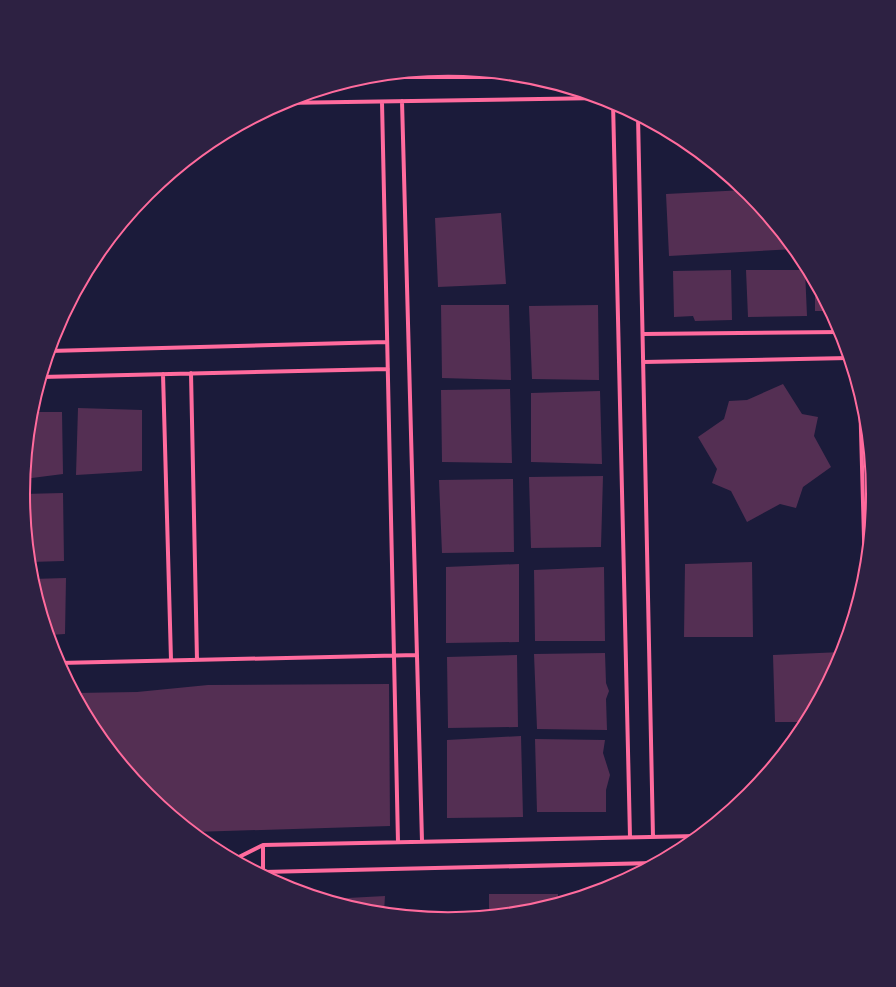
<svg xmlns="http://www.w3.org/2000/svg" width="896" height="987" font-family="'Open Sans',sans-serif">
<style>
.building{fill:#542f53}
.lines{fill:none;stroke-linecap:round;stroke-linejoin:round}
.minor{stroke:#ff6b9d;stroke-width:4}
.rim{fill:none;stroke:#ff6b9d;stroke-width:2}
</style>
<rect width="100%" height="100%" fill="#1b1b3a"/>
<path class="building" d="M745,190L795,249L669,256L666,194Z
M501,213L506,284L438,287L435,218Z
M731,270L732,320L695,321L693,316L674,317L673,271Z
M746,270H805L807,316L748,317Z
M815,282L820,293L830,311H815Z
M441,305H509L511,380L442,378Z
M598,305L599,380L532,379L529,306Z
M783,384L802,414L818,417L814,436L831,467L803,487L796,508L780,504L747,522L731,491L712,483L717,469L698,437L724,419L729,401L747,400Z
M510,389L512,463L442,462L441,390Z
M600,391L602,464L531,462V393Z
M78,408L142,410V471L76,475Z
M31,412H62L63,474L24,479Z
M603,476L601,547L531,548L529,477Z
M513,479L514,552L442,553L439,480Z
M63,493L64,561L30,562L23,494Z
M752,562L753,637H684L685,564Z
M519,564V642L446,643V567Z
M604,567L605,641H535L534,570Z
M66,578L65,634L49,635L32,579Z
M842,652L805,722H775L773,655Z
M605,653L606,683L609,691L606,699L607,730L537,729L534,654Z
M517,655L518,727L448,728L447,657Z
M389,684L390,826L193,832L147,794L95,729L75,693L137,692L208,685Z
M521,736L523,817L447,818V740Z
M786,738H795L779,757H778Z
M535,739L605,740L603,753L610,775L606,790V812H537Z
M578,891H593V892L577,896Z
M489,894H558V902L531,910L489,914Z
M385,896L384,912L365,910L329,899Z"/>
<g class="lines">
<path class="minor" d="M364,77H533
M402,101L422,841
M382,102L398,842
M613,102L630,837
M281,103L602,98
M638,116L653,837
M643,334L841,332
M49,351L387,342
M643,362L849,358
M191,373L197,660
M163,374L171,660
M41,377L388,369
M860,395L865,574
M59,663L417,655
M263,845V874
M234,858H237L263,845L697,836
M237,858L263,872L655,863"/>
</g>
<path d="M0 0H896V987H0ZM30 494a418 418 0 1 1 836 0a418 418 0 1 1-836 0Z" fill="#2d2142" fill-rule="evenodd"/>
<path class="rim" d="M30 494a418 418 0 1 1 836 0a418 418 0 1 1-836 0Z"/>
</svg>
